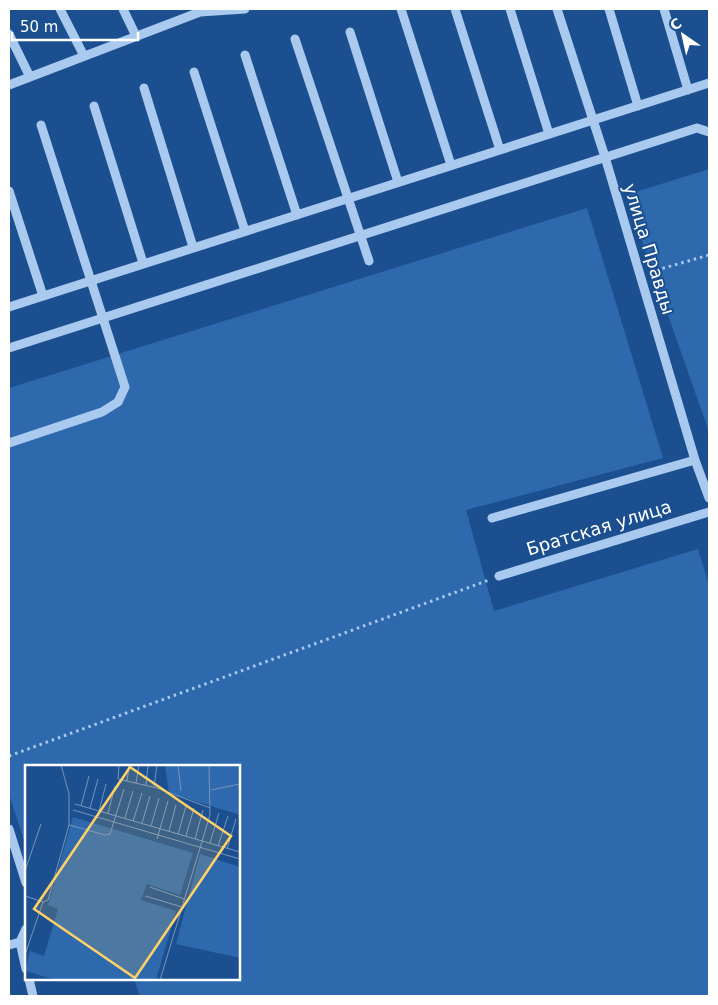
<svg xmlns="http://www.w3.org/2000/svg" width="718" height="1005" font-family="'DejaVu Sans',sans-serif">
<style>
.green{fill:#2e69ad}
.lines{fill:none;stroke-linecap:round;stroke-linejoin:round}
.path{stroke:#a9c9ee;stroke-width:3;stroke-dasharray:2.5 4;stroke-linecap:butt}
.minor{stroke:#a9c9ee;stroke-width:9}
.labels{text-anchor:middle;stroke-width:4;stroke-linejoin:round;paint-order:stroke}
.street-label{font-size:18px;fill:#fff;stroke:#1b4f8f}
.inset-road{fill:none;stroke:#7695bc;stroke-width:1}
.view{fill:#ffd166;fill-opacity:0.15;stroke:#ffd166;stroke-width:2.5}
.inset-edge{fill:none;stroke:#fff;stroke-width:2.5}
</style>
<rect width="100%" height="100%" fill="#1b4f8f"/>
<path class="green" d="M709,169V432L626,195Z
M587,208L663,458L466,510L494,611L698,549L709,585V996H140L134,979H239V766H26V847L9,794V388Z"/>
<g class="lines">
<path class="path" d="M650,272L709,255
M9,756L489,580"/>
<path class="minor" d="M60,9L84,56
M123,9L136,36
M401,9L451,165
M455,9L500,150
M510,9L549,134
M557,9L605,157L695,460L709,498
M609,9L638,106
M664,9L688,90
M350,32L398,182
M9,34L30,77
M295,39L369,261
M245,55L297,215
M194,72L245,231
M9,85L200,12L245,9
M144,88L193,247
M94,106L143,263
M9,191L43,296
M9,307L709,83
M9,348L697,128L709,132
M9,443L102,412L118,402L125,387L41,125
M492,518L695,460
M499,576L709,512
M9,829L26,883
M26,929L20,942L26,969
M9,945L20,942
M29,979L33,996"/>
</g>
<g class="labels">
<g class="street-label">
<text transform="translate(649 249) rotate(73)" y="6">улица Правды</text>
<text transform="translate(599 528) rotate(-17)" y="6">Братская улица</text>
</g>
</g>
<g transform="translate(25 765)">
<rect width="215" height="215" fill="#1b4f8f"/>
<path d="M140,0H215V50L144,28ZM48,52L168,88L155,130L122,119L116,135L151,146L131,215H31L0,206L5,186L19,191L33,144L23,140ZM175,89L215,102V193L151,179Z" fill="#2e69ad"/>
<path class="inset-road" d="M94,0L93,14L132,23L185,43M153,0L156,26M102,16L104,0M111,18L114,0M121,20L123,0M129,22L132,0M186,25L215,19M50,39L215,87M56,41L64,11M65,43L73,14M48,45L215,94M74,46L81,19M83,48L90,21M100,53L108,26M108,56L117,28M117,58L125,31M44,60L80,70L85,69L99,24M126,61L134,33M144,66L151,40M153,69L161,41M161,71L169,43M132,74L143,36M170,74L178,45M185,78L194,48M193,81L203,51M202,84L211,54M0,106L16,59M125,122L159,134M0,131L18,137M120,131L157,142M0,190L18,137L23,135L44,60V29L36,0M135,215L185,50L184,0"/>
<path class="view" d="M105,2L206,71L110,213L9,144Z"/>
<rect width="215" height="215" class="inset-edge"/>
</g>
<rect width="718" height="1005" fill="none" stroke="#ffffff" stroke-width="20"/>
<g transform="translate(683 35) rotate(326)" stroke="#1b4f8f" stroke-width="4" paint-order="stroke">
<path d="M0-4L9 19L0 12L-9 19Z" fill="#ffffff"/>
<text y="-8" font-size="14" font-weight="bold" text-anchor="middle" fill="#ffffff">С</text>
</g>
<path d="M12 32v8h126v-8" fill="none" stroke="#ffffff" stroke-width="2.5"/>
<text x="20" y="32" font-size="15" fill="#ffffff" stroke="#1b4f8f" stroke-width="4" paint-order="stroke">50 m</text>
</svg>
